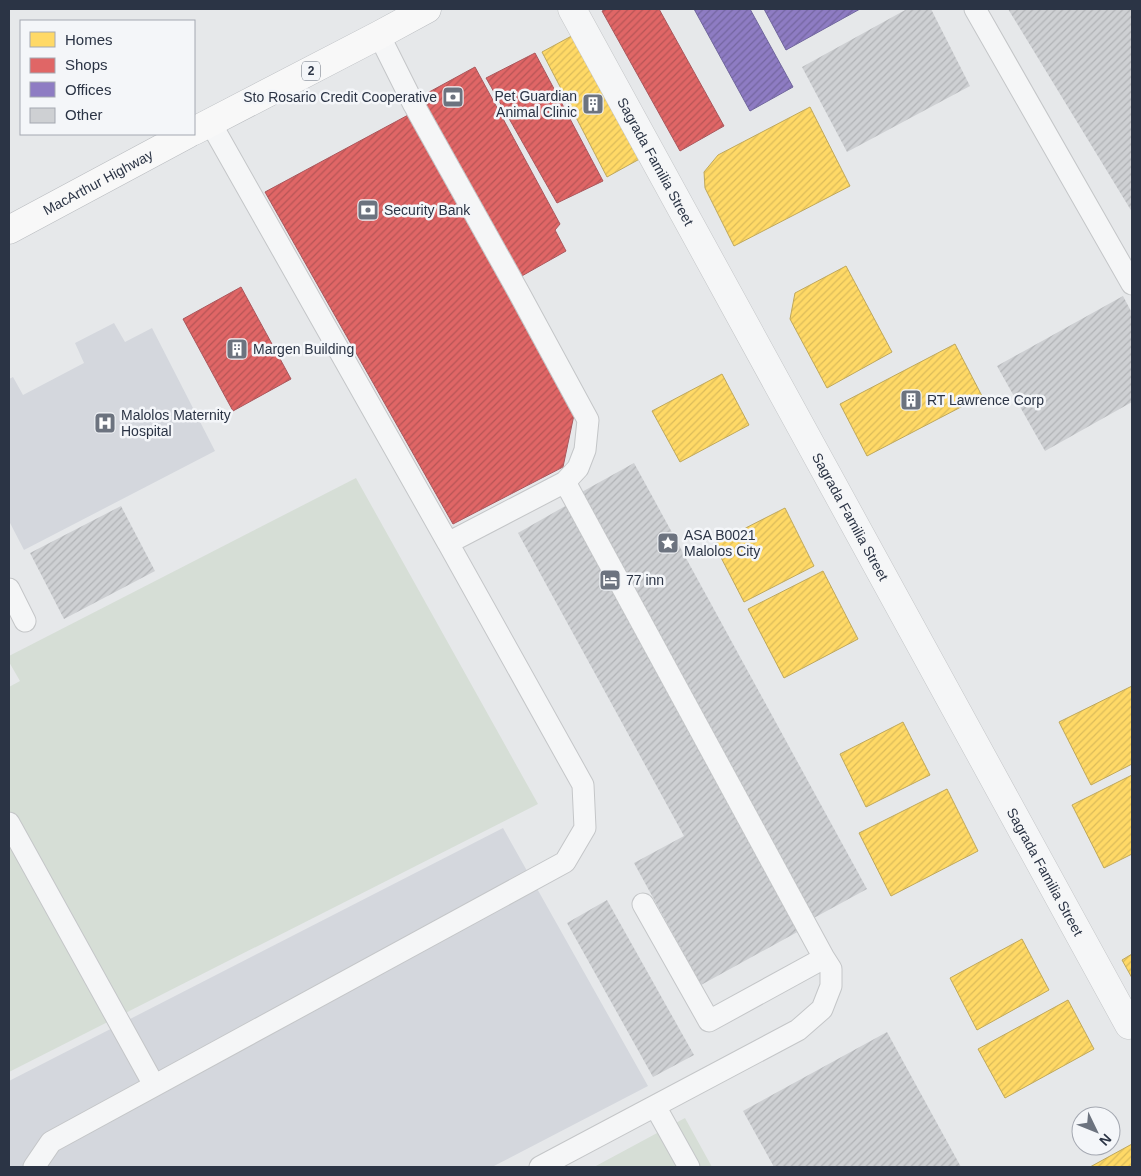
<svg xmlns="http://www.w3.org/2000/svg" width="1141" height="1176" font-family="Helvetica,sans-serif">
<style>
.built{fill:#d4d7dd}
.grass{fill:#d6ded6}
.homes{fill:url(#homes-hatch);stroke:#bfa85c}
.shops{fill:url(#shops-hatch);stroke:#aa575c}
.offices{fill:url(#offices-hatch);stroke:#70669d}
.building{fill:url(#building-hatch)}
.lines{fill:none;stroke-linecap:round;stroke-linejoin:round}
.lane-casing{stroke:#c4c6c8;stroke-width:23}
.street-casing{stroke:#c4c6c8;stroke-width:29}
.highway-casing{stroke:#b8bbbf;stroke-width:29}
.lane{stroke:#f5f6f7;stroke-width:21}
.street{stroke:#f5f6f7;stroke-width:28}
.highway{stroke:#f8f8f8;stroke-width:28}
.labels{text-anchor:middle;stroke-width:5;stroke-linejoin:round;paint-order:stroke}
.shield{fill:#f4f6f9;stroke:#676e7b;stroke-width:1}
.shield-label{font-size:12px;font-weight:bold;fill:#2b3445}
.poi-label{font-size:14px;fill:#2b3445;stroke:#f4f6f9;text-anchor:start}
.street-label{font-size:14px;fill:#2b3445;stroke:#f4f6f9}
</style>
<defs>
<pattern id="homes-hatch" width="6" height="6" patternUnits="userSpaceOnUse" patternTransform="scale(1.25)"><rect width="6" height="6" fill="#ffd966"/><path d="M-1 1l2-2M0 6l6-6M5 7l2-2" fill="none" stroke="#dbbb5a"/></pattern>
<pattern id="shops-hatch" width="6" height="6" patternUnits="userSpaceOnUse" patternTransform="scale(1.25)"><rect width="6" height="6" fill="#e06666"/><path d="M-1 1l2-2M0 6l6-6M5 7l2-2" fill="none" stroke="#b65556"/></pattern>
<pattern id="offices-hatch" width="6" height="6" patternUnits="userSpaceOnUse" patternTransform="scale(1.25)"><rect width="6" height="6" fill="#8e7cc3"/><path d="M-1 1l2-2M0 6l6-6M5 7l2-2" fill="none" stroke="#7466a0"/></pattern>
<pattern id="building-hatch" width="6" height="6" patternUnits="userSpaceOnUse" patternTransform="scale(1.25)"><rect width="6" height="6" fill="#ced0d3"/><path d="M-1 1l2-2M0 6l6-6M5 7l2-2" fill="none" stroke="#b1b3b6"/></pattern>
</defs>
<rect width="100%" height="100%" fill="#e6e8ea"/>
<path class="built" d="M114,323L125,342L152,328L215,451L24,550L9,521V379L13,377L23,395L84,363L75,343Z
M503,828L648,1086L492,1167H9V1081Z"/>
<path class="grass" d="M356,478L538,804L9,1072V687L20,681L9,662V656Z
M685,1118L712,1167H594Z"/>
<path class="homes" d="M579,32L645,156L607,177L542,52Z
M810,107L850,186L734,246L705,188L704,172L718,155Z
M846,266L892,352L827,388L790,319L795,293Z
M955,344L982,396L867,456L840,404Z
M722,374L749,425L680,462L652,411Z
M785,508L814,566L744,602L714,544Z
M823,571L858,639L784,678L748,609Z
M1132,686V764L1091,785L1059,722Z
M903,722L930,775L866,807L840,754Z
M1132,775V854L1104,868L1072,805Z
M947,789L978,851L891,896L859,833Z
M1022,939L1049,990L977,1030L950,978Z
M1132,954V978L1122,960Z
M1068,1000L1094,1049L1005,1098L978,1049Z
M1132,1144V1167H1090Z"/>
<path class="shops" d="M607,9H659L724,126L680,151L602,11Z
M535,53L603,181L557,203L486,78Z
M475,67L560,224L555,230L566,251L520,277L420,97Z
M410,114L575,410L563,467L453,524L265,192Z
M241,287L291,379L233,411L183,319Z"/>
<path class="offices" d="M694,9H750L793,87L750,111Z
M764,9H860L786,50Z"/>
<path class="building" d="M907,9H931L970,86L847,152L802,67Z
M1008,9H1132V212Z
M1123,296L1132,313V402L1045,451L997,366Z
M634,463L867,889L812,919L580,493Z
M567,505L801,930L701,985L634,863L684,836L518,533Z
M121,506L155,571L64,619L30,553Z
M607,900L694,1055L653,1077L567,923Z
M887,1032L961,1167H774L743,1111Z"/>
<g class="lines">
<g class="lane-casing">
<path id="lane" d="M975,9L1132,284
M210,122L448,543L565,482L578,468L585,450L588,420L518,291L414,105L379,35
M565,482L824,958L709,1021L643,904
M9,589L25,621
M9,823L154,1085
M655,1106L689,1167
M34,1167L51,1142L565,862L585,828L583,785L448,543
M540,1167L798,1030L822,1009L831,986V969L824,958"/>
</g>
<g class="street-casing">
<g id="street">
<path id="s1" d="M572,9L1129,1025"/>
</g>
</g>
<g class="highway-casing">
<g id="highway">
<path d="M194,131L379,35L427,9"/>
<path id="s2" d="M9,230L188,134"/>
</g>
</g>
<use href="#lane" class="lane"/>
<use href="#street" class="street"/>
<use href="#highway" class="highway"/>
</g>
<defs>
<g id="bank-square" transform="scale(1.125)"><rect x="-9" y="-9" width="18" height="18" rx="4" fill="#6c737f" stroke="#f4f6f9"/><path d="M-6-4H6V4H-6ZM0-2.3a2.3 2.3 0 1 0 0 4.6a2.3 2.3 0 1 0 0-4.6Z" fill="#fff"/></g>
<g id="building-square" transform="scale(1.125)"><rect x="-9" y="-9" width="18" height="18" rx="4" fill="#6c737f" stroke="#f4f6f9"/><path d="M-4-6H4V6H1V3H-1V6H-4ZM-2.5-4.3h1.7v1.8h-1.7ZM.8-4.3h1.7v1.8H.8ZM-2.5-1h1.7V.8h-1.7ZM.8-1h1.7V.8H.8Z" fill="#fff"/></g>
<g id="hospital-square" transform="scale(1.125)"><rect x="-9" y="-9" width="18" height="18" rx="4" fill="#6c737f" stroke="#f4f6f9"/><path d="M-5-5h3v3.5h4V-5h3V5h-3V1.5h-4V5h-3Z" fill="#fff"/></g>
<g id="sight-square" transform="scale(1.125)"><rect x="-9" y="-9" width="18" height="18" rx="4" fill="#6c737f" stroke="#f4f6f9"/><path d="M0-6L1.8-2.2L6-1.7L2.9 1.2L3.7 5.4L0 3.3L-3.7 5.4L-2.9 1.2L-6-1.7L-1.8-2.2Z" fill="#fff"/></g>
<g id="hotel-square" transform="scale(1.125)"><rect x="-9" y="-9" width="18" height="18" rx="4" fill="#6c737f" stroke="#f4f6f9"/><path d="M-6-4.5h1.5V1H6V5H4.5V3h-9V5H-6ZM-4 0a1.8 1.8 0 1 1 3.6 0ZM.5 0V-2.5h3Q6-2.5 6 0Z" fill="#fff"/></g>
</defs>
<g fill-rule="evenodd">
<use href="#bank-square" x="453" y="97"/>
<use href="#building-square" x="593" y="104"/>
<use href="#bank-square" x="368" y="210"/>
<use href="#building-square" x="237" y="349"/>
<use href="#building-square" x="911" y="400"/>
<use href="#hospital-square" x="105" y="423"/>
<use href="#sight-square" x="668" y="543"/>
<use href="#hotel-square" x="610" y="580"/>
</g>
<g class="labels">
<rect class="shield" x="302" y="61.5" width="18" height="19" rx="4"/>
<g class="shield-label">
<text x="311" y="75">2</text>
</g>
<g class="poi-label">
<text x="577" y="101" text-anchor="end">Pet Guardian<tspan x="577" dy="16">Animal Clinic</tspan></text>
<text x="437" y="102" text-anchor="end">Sto Rosario Credit Cooperative</text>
<text x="384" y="215">Security Bank</text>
<text x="253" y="354">Margen Building</text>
<text x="927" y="405">RT Lawrence Corp</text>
<text x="121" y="420">Malolos Maternity<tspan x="121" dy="16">Hospital</tspan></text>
<text x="684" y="540">ASA B0021<tspan x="684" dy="16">Malolos City</tspan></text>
<text x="626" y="585">77 inn</text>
</g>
<g class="street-label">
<text dy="5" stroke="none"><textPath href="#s1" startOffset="174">Sagrada Familia Street</textPath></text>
<text dy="5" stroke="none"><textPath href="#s2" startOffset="101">MacArthur Highway</textPath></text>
<text dy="5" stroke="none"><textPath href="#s1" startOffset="579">Sagrada Familia Street</textPath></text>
<text dy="5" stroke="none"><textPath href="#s1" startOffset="984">Sagrada Familia Street</textPath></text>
</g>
</g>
<rect width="1141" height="1176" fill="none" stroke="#2b3445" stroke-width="20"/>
<rect x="20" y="20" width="175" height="115" fill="#f4f6f9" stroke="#a4a8b1"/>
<rect x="30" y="32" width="25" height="15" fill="#ffd966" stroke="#a4a8b1"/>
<text x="65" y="45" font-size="15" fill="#2b3445">Homes</text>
<rect x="30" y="58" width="25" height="15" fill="#e06666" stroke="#a4a8b1"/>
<text x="65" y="70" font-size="15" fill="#2b3445">Shops</text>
<rect x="30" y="82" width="25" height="15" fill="#8e7cc3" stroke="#a4a8b1"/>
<text x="65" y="95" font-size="15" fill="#2b3445">Offices</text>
<rect x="30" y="108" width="25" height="15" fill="#ced0d3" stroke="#a4a8b1"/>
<text x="65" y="120" font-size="15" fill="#2b3445">Other</text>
<g transform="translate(1096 1131) rotate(133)"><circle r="24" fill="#f4f6f9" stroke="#a4a8b1"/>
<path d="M0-4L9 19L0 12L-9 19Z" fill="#6c737f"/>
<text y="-8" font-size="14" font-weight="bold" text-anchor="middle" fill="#2b3445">N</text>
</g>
</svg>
